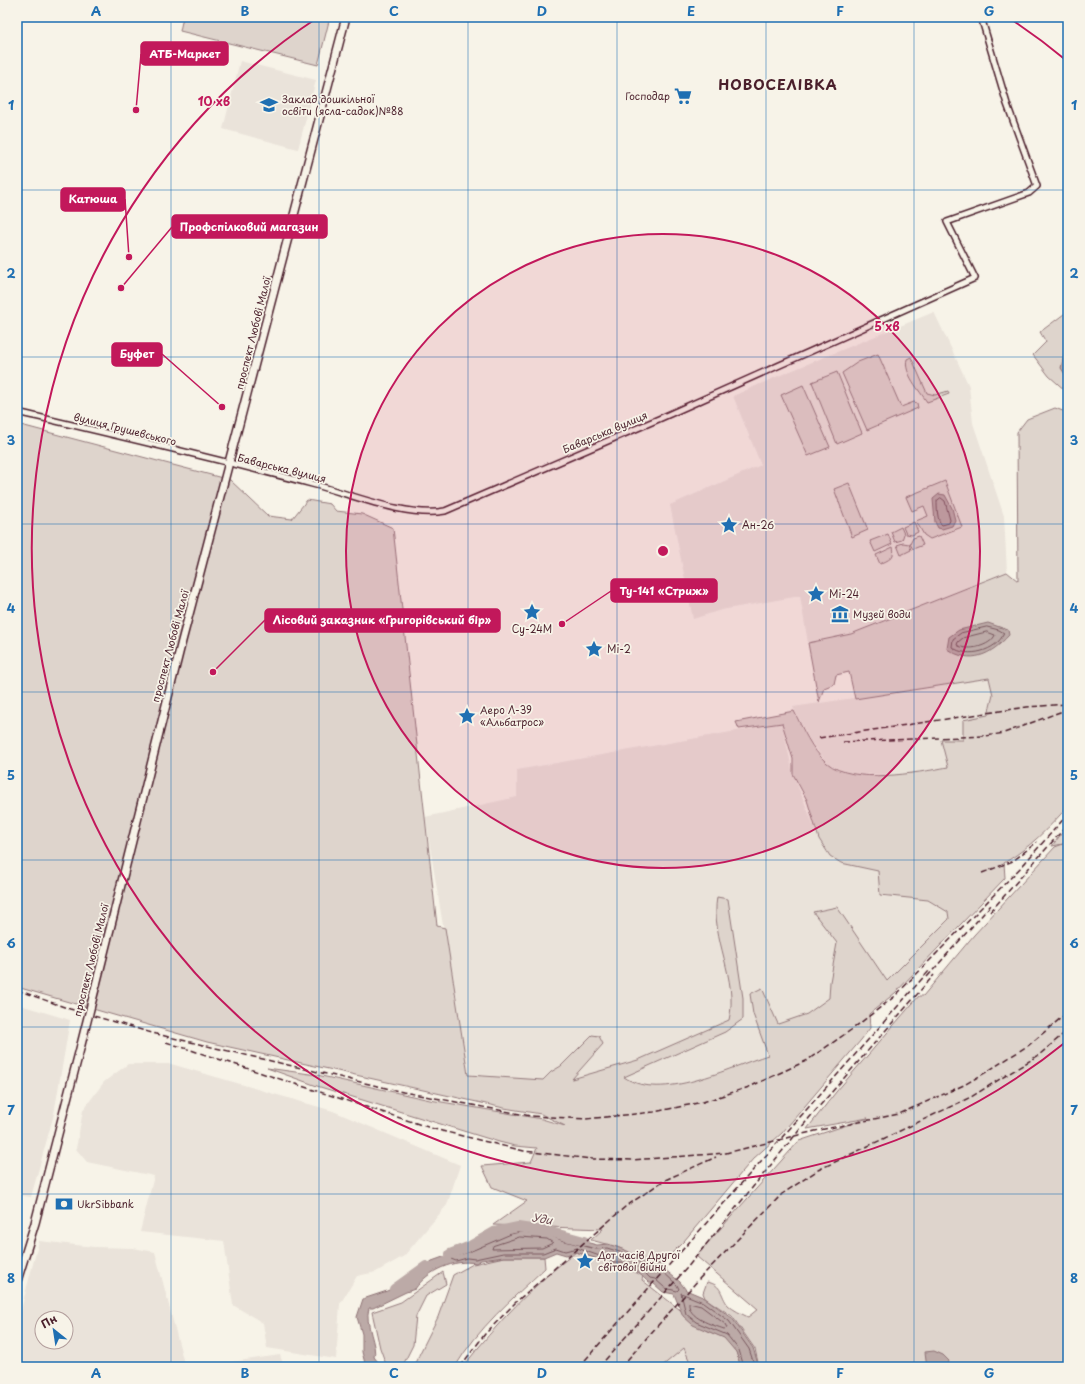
<svg xmlns="http://www.w3.org/2000/svg" width="1085" height="1384" font-family="'Playpen Sans',sans-serif">
<style>
.built{fill:#eae3da;fill-rule:evenodd}
.green{fill:#ded4cc;stroke:#947a7c}
.water{fill:#bcaaa7;stroke:#8e7275}
.lines{fill:none;stroke-linecap:round;stroke-linejoin:round}
.shore{stroke:#78575d;stroke-width:1}
.river{stroke:#bcaaa7;stroke-width:10}
.minor-casing{stroke:#4a1f2b;stroke-width:8}
.major-casing{stroke:#4a1f2b;stroke-width:10}
.minor{stroke:#f7f3e8;stroke-width:5}
.major{stroke:#f7f3e8;stroke-width:7}
.rail{stroke:#4a1f2b;stroke-width:1.5;stroke-dasharray:6 3;stroke-linecap:butt}
.major-bridge-casing{stroke:#4a1f2b;stroke-width:10;stroke-linecap:butt}
.major-bridge{stroke:#f7f3e8;stroke-width:7}
.grid{fill:none;stroke:#1f6fb2;stroke-width:1;stroke-opacity:0.55}
.ring{fill:none;stroke:#c2185b;stroke-width:2}
.labels{text-anchor:middle;stroke-width:3.5;stroke-linejoin:round;paint-order:stroke}
.poi-label{font-size:10px;fill:#4a1f2b;stroke:#f7f3e8;text-anchor:start}
.street-label{font-size:10px;fill:#4a1f2b;stroke:#f7f3e8}
.water-label{font-size:11px;font-style:italic;fill:#6c4950;stroke:#f7f3e8}
.district-label{font-size:14px;font-weight:bold;letter-spacing:1px;fill:#4a1f2b;stroke:#f7f3e8}
.centre{fill:#c2185b;stroke:#f7f3e8;stroke-width:2}
.ring-label{font-size:12px;text-anchor:middle;font-weight:bold;fill:#c2185b;stroke:#f7f3e8;stroke-width:3.5;stroke-linejoin:round;paint-order:stroke}
.leader{fill:none;stroke:#c2185b;stroke-width:1.5}
.callout-dot{fill:#c2185b;stroke:#f7f3e8;stroke-width:1.5}
.callout{fill:#c2185b;stroke:#c2185b;stroke-width:1.5}
.callout-label{font-size:11px;text-anchor:middle;font-weight:bold;fill:#fff}
.neatline{fill:none;stroke:#1f6fb2;stroke-width:1.5}
.grid-label{font-size:13px;text-anchor:middle;font-weight:bold;fill:#1f6fb2}
</style>
<rect width="100%" height="100%" fill="#f7f3e8"/>
<filter id="ink" filterUnits="userSpaceOnUse"><feTurbulence type="fractalNoise" baseFrequency=".025" numOctaves="2"/><feDisplacementMap in="SourceGraphic" scale="8" xChannelSelector="R" yChannelSelector="G"/><feConvolveMatrix kernelMatrix="1 2 1 2 8 2 1 2 1" color-interpolation-filters="sRGB"/></filter>
<g filter="url(#ink)">
<path class="built" d="M240,61L316,80L298,149L223,129Z
M934,312L969,386L973,423L1004,516L1007,572L851,634L808,643L800,596L721,610L693,619L670,505L761,465L733,396L776,377Z
M989,678L993,695L988,715L963,740H941L948,767L911,773L895,775L857,774L845,772L827,763L810,741L793,707Z
M782,723L793,774L819,839L830,856L841,863L879,871L880,895L928,900L948,912L949,918L866,1007L783,1063L649,1104L468,1076L425,817L517,797V770Z
M17,1004L70,1020L54,1114L31,1197L17,1195Z
M128,1064H171L333,1111L460,1165L447,1205L404,1256L376,1272L357,1276L340,1304L336,1359L267,1348L263,1323L233,1305L224,1241L140,1232L154,1176L87,1162L76,1149L83,1110L104,1082Z
M39,1241L94,1247L133,1248L155,1252L185,1367H17V1325ZM42,1318H66V1342H42Z
M684,1348L692,1367H657Z
M280,1355L284,1367H213L232,1362Z"/>
<path class="green" d="M183,17H330L318,65L180,31Z
M1068,311V392H1067L1049,376L1033,355L1046,342L1040,332Z
M878,354L901,407L914,402L917,403L918,408L867,430L842,373L858,362Z
M911,357L927,393L935,395L948,391L949,394L927,402C920,391 903,373 907,359Z
M837,372L862,433L837,444L812,382Z
M803,385L830,447L808,456L781,395Z
M1055,408L1068,413V806C1049,828 1029,848 1004,863L1005,878L895,993L869,1014L870,1028L861,1040L782,1133L753,1159L684,1241L662,1263L657,1262L660,1264L656,1265L617,1247L591,1240L603,1229L493,1225L527,1201L492,1187L482,1166L531,1162L537,1148L515,1146L499,1142L317,1086L267,1068L317,1075L430,1100L542,1119L565,1126L541,1114L504,1108L207,1042L17,987V424L230,480L268,516L292,519L307,500L330,504L336,511L362,514L393,528L437,926L445,928L468,1075L543,1080L551,1072L561,1066L592,1035L599,1036L603,1044L572,1079L638,1060L729,1020C739,979 710,938 717,897L728,899L743,998V1019L725,1032L624,1077C662,1103 729,1067 768,1055L753,1014L750,994L762,988L778,1024L807,1014L829,998L830,982L837,943L813,912L837,907L887,981L949,919L948,912L928,900L880,895L878,871L841,863L830,856L819,839L807,800L793,774V759L782,723L739,729L736,722L794,711C803,729 811,749 827,763C854,785 916,773 948,767L941,740H963V720L988,715L993,695L989,678L855,699L849,672L836,675L834,684L824,688L819,702L808,643L851,634L1007,572L1018,581L1017,432L1027,419Z
M945,481L962,527L930,539L924,535L916,521L928,516L924,506L912,511L906,497Z
M849,483L868,530L852,537L834,489Z
M914,522L918,532L912,535L906,534L903,527Z
M901,527L904,534L902,540L895,542L891,532Z
M888,534L892,544L875,552L870,541Z
M919,536L923,545L913,549L910,544L913,538Z
M903,543L909,544L911,550L901,555L897,545Z
M893,547C896,558 888,560 880,564L876,555Z
M1068,825V1367H759L755,1349L732,1316L705,1298L703,1293L707,1282C723,1285 720,1295 728,1305C733,1310 742,1314 748,1317L758,1309L696,1256L799,1141L868,1118L807,1129L836,1092L919,996H923L974,935L1055,847L1063,844L1052,846Z
M576,1252L607,1262L611,1266L625,1267L643,1276L642,1280L707,1331L726,1338L736,1352L741,1367H692L684,1348L661,1367H463C496,1324 533,1285 576,1252Z
M504,1257H544L545,1268C512,1299 478,1328 455,1367H413L438,1317L453,1275L473,1264Z
M443,1272L446,1284L426,1296L416,1316L413,1345L402,1367H387L380,1348L372,1312L401,1302Z"/>
<path class="water" d="M1068,337V379L1061,368Z
M939,494L945,495L952,508L955,520L952,526L942,529L938,528L935,522L933,499Z
M988,623L1008,630L1009,635C991,655 971,665 947,649L949,637L959,630Z
M520,1228L548,1229L562,1236L597,1245L608,1244L625,1250L656,1265L662,1263L664,1269L680,1282L686,1290L705,1298L732,1318L753,1348L759,1367H741L736,1352L724,1338L693,1325L683,1316L674,1294L663,1292L653,1283H649C642,1276 634,1267 624,1267C619,1267 616,1267 611,1266L607,1262L576,1252L566,1255L556,1252L544,1257H504L481,1260L476,1263C454,1259 428,1270 415,1289L406,1292L373,1308H369C364,1324 378,1346 374,1357L382,1367H366L362,1352V1334L357,1317L363,1299L387,1291L405,1282L432,1261L468,1248L488,1238Z
M934,1351L943,1355L949,1361L947,1367H927L925,1352Z"/>
<g class="lines">
<path class="shore" d="M941,498L945,501L950,520L949,523L942,525C937,521 937,508 937,501Z
M987,627L999,630L1004,633C997,651 967,659 952,647L953,639L961,633Z
M987,632L995,635C991,646 967,652 957,645L958,642L963,638Z
M520,1232L547,1234L561,1240L596,1249L607,1248L623,1253L647,1266L660,1269L677,1285L679,1289L677,1291L665,1288L655,1279L650,1278L643,1271L634,1266L625,1263H613L608,1259L577,1248L565,1251L556,1248L543,1253H503L475,1259L467,1258L456,1261L451,1259L452,1257L469,1252L511,1234Z
M520,1237L547,1239L553,1243L542,1248L492,1249L493,1246Z
M689,1303L701,1306L725,1324L727,1328L724,1329C713,1325 687,1318 689,1303Z
M744,1367L739,1350L727,1335L696,1322L686,1314L681,1293L703,1302L729,1321L749,1349L755,1367"/>
<path class="river" d="M450,1254L468,1247L494,1232L518,1227L551,1232L584,1241
M394,1289L426,1266"/>
<g class="minor-casing">
<path id="minor" d="M17,412C115,435 214,458 312,484C351,494 406,518 445,511L661,418L975,278L947,222L1029,193L1037,186L1007,104L981,17"/>
</g>
<g class="major-casing">
<path id="major" d="M96,985L182,641L346,17
M17,1281L35,1223L81,1045"/>
</g>
<use href="#minor" class="minor"/>
<use href="#major" class="major"/>
<path class="rail" d="M819,738L1027,707L1068,704
M843,742L986,736L1004,733L1068,709
M1023,865L1068,814
M982,873L1013,861L1037,842
M990,912L1068,824
M927,977L992,904
M17,990L70,1009L152,1033L403,1092L531,1116L586,1119L654,1112L703,1102L749,1087L806,1061L851,1030L894,997L1026,862
M166,1042L434,1129L524,1151L592,1159L632,1160L726,1153L815,1131L899,1114L964,1085L988,1071L1029,1045L1068,1012
M460,1367L485,1334L517,1301L625,1207L663,1181L716,1157
M579,1367L929,971
M599,1367L686,1269L810,1117L934,975
M621,1367L699,1279L782,1194L818,1170L971,1097L1039,1055L1068,1030"/>
<g class="major-bridge-casing">
<path id="major-bridge" d="M81,1045L96,985"/>
</g>
<use href="#major-bridge" class="major-bridge"/>
</g>
</g>
<path class="grid" d="M171,17V1367M319,17V1367M468,17V1367M617,17V1367M766,17V1367M914,17V1367M17,190H1068M17,357H1068M17,524H1068M17,692H1068M17,860H1068M17,1027H1068M17,1194H1068"/>
<circle cx="663" cy="551" r="317" fill="#c2185b" fill-opacity=".12"/>
<g class="ring">
<circle cx="663" cy="551" r="317"/>
<path d="M1067 1041A635 635 0 1 1 317 18M1009 18A635 635 0 0 1 1067 61"/>
</g>
<defs>
<g id="supermarket-bare" transform="scale(1.38)"><path d="M-6-5.5h2.5l.6 2H6L4.5 2H-2.5L-4.4-4H-6ZM-1.5 3.2a1.3 1.3 0 1 0 .1 0ZM3 3.2a1.3 1.3 0 1 0 .1 0Z" fill="#1f6fb2" stroke="#f7f3e8" stroke-width="2.5" paint-order="stroke"/></g>
<g id="school-bare" transform="scale(1.38)"><path d="M0-5L7-2L0 1L-7-2ZM-4 1L0 2.5L4 1V4Q0 6-4 4Z" fill="#1f6fb2" stroke="#f7f3e8" stroke-width="2.5" paint-order="stroke"/></g>
<g id="sight-bare" transform="scale(1.38)"><path d="M0-6L1.8-2.2L6-1.7L2.9 1.2L3.7 5.4L0 3.3L-3.7 5.4L-2.9 1.2L-6-1.7L-1.8-2.2Z" fill="#1f6fb2" stroke="#f7f3e8" stroke-width="2.5" paint-order="stroke"/></g>
<g id="museum-bare" transform="scale(1.38)"><path d="M0-6L6-3V-2H-6V-3ZM-5-1h2V3h-2ZM-1-1h2V3h-2ZM3-1h2V3H3ZM-6 4H6V6H-6Z" fill="#1f6fb2" stroke="#f7f3e8" stroke-width="2.5" paint-order="stroke"/></g>
<g id="bank-bare" transform="scale(1.38)"><path d="M-6-4H6V4H-6ZM0-2.3a2.3 2.3 0 1 0 0 4.6a2.3 2.3 0 1 0 0-4.6Z" fill="#1f6fb2" stroke="#f7f3e8" stroke-width="2.5" paint-order="stroke"/></g>
</defs>
<g fill-rule="evenodd">
<use href="#supermarket-bare" x="683" y="96"/>
<use href="#school-bare" x="269" y="105"/>
<use href="#sight-bare" x="729" y="525"/>
<use href="#sight-bare" x="816" y="594"/>
<use href="#sight-bare" x="532" y="612"/>
<use href="#museum-bare" x="840" y="614"/>
<use href="#sight-bare" x="594" y="649"/>
<use href="#sight-bare" x="467" y="716"/>
<use href="#bank-bare" x="64" y="1204"/>
<use href="#sight-bare" x="585" y="1261"/>
</g>
<g class="labels">
<g class="poi-label">
<text x="670" y="100" text-anchor="end">Господар</text>
<text x="282" y="103">Заклад дошкільної<tspan x="282" dy="12">освіти (ясла-садок)№88</tspan></text>
<text x="742" y="529">Ан-26</text>
<text x="829" y="598">Мі-24</text>
<text x="853" y="618">Музей води</text>
<text x="532" y="633" text-anchor="middle">Су-24М</text>
<text x="607" y="653">Мі-2</text>
<text x="480" y="714">Аеро Л-39<tspan x="480" dy="12">«Альбатрос»</tspan></text>
<text x="77" y="1208">UkrSibbank</text>
<text x="598" y="1259">Дот часів Другої<tspan x="598" dy="12">світової війни</tspan></text>
</g>
<g class="street-label">
<text transform="translate(253 333) rotate(-76)" y="4">проспект Любові Малої</text>
<text transform="translate(125 429) rotate(14)" y="4">вулиця Грушевського</text>
<text transform="translate(605 432) rotate(-23)" y="4">Баварська вулиця</text>
<text transform="translate(282 468) rotate(14)" y="4">Баварська вулиця</text>
<text transform="translate(170 646) rotate(-75)" y="4">проспект Любові Малої</text>
<text transform="translate(91 960) rotate(-76)" y="4">проспект Любові Малої</text>
</g>
<g class="water-label">
<text transform="translate(542 1219) rotate(9)" y="4">Уди</text>
</g>
<g class="district-label">
<text x="778" y="90">НОВОСЕЛІВКА</text>
</g>
</g>
<circle cx="663" cy="551" r="6" class="centre"/>
<g class="ring-label">
<text x="214" y="106">10 хв</text>
<text x="887" y="331">5 хв</text>
</g>
<path class="leader" d="M136 110L141 54M129 257L125 199M121 288L172 227M222 407L162 354M562 624L611 591M213 672L265 620"/>
<g class="callout-dot">
<circle cx="136" cy="110" r="4"/>
<circle cx="129" cy="257" r="4"/>
<circle cx="121" cy="288" r="4"/>
<circle cx="222" cy="407" r="4"/>
<circle cx="562" cy="624" r="4"/>
<circle cx="213" cy="672" r="4"/>
</g>
<g class="callout">
<rect x="141" y="42" width="87" height="23" rx="4"/>
<rect x="61" y="188" width="64" height="23" rx="4"/>
<rect x="172" y="215" width="155" height="23" rx="4"/>
<rect x="112" y="343" width="50" height="23" rx="4"/>
<rect x="611" y="579" width="106" height="23" rx="4"/>
<rect x="265" y="609" width="235" height="23" rx="4"/>
</g>
<g class="callout-label">
<text x="185" y="58">АТБ-Маркет</text>
<text x="93" y="203">Катюша</text>
<text x="249" y="231">Профспілковий магазин</text>
<text x="137" y="358">Буфет</text>
<text x="664" y="595">Ту-141 «Стриж»</text>
<text x="382" y="624">Лісовий заказник «Григорівський бір»</text>
</g>
<rect width="1085" height="1384" fill="none" stroke="#f7f3e8" stroke-width="44"/>
<g transform="translate(54 1330) rotate(330)"><circle r="19" fill="#f7f3e8" stroke="#b29e9c"/>
<path d="M0-3L7 15L0 10L-7 15Z" fill="#1f6fb2"/>
<text y="-6" font-size="11" font-weight="bold" text-anchor="middle" fill="#4a1f2b">Пн</text>
</g>
<rect x="22" y="22" width="1041" height="1340" class="neatline"/>
<g class="grid-label">
<text x="96" y="16">A</text>
<text x="245" y="16">B</text>
<text x="394" y="16">C</text>
<text x="542" y="16">D</text>
<text x="691" y="16">E</text>
<text x="840" y="16">F</text>
<text x="989" y="16">G</text>
<text x="11" y="110">1</text>
<text x="1074" y="110">1</text>
<text x="11" y="278">2</text>
<text x="1074" y="278">2</text>
<text x="11" y="445">3</text>
<text x="1074" y="445">3</text>
<text x="11" y="613">4</text>
<text x="1074" y="613">4</text>
<text x="11" y="780">5</text>
<text x="1074" y="780">5</text>
<text x="11" y="948">6</text>
<text x="1074" y="948">6</text>
<text x="11" y="1115">7</text>
<text x="1074" y="1115">7</text>
<text x="11" y="1283">8</text>
<text x="1074" y="1283">8</text>
<text x="96" y="1378">A</text>
<text x="245" y="1378">B</text>
<text x="394" y="1378">C</text>
<text x="542" y="1378">D</text>
<text x="691" y="1378">E</text>
<text x="840" y="1378">F</text>
<text x="989" y="1378">G</text>
</g>
</svg>
